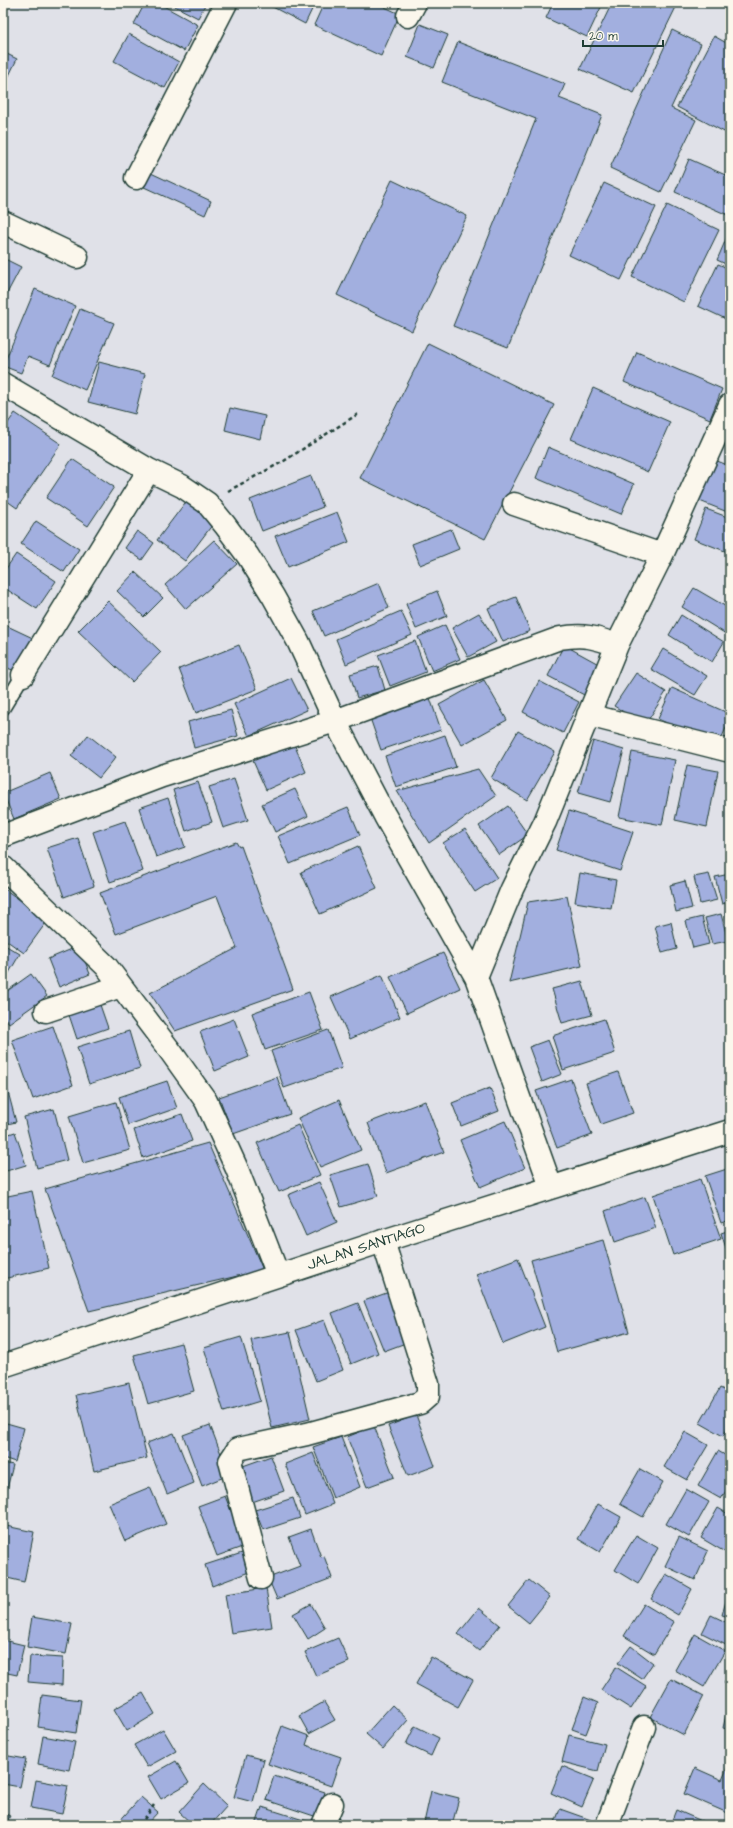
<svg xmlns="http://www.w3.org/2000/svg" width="733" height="1828" font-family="'Architects Daughter',sans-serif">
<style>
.building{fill:#a2afdf;stroke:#1f3d34}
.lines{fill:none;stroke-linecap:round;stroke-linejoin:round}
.lane-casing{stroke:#1f3d34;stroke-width:16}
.street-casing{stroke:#1f3d34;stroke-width:25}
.highway-casing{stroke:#1f3d34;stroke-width:25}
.path{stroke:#1f3d34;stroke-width:2.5;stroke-dasharray:4 3;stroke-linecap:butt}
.lane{stroke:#fbf7ec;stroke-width:13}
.street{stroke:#fbf7ec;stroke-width:22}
.highway{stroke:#fbf7ec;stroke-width:22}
.labels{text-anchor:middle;stroke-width:3;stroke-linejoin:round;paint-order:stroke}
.street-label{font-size:15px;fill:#1f3d34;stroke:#fbf7ec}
</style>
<rect width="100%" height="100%" fill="#e0e1e8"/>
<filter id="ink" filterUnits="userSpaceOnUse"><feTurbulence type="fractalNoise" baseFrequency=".025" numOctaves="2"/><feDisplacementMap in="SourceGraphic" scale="8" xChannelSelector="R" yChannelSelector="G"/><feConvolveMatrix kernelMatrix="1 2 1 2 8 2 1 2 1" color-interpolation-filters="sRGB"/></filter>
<g filter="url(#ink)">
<path class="building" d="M145,3H158L198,25L184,51L134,24Z
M169,3H206L198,18Z
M265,3H315L305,24Z
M324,3H376L400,14L381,56L314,25Z
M553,3H603L587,37L546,18Z
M612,3H678L634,93L580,69Z
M420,24L448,35L434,68L407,57Z
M672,30L701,44L671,108L696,120L661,192L610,168Z
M129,34L179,62L165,88L114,61Z
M714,36L730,45V135L677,107Z
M458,42L565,84L559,98L602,115L508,348L453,326L536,119L442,82Z
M3,52L17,59L3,88Z
M689,159L730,177V216L675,192Z
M151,173L211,201L205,215L144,187Z
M392,180L467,216L412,331L337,295Z
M604,183L656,207L621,280L569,255Z
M667,205L719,230L684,302L632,277Z
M730,230V266L717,260Z
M3,258L21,267L3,301Z
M718,264L730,269V321L698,306Z
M35,289L75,306L50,365L28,356L21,373L3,366Z
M80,309L114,323L85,390L52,375Z
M428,343L554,405L485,539L360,478Z
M637,352L722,389L710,419L624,382Z
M99,362L145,374L135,414L88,402Z
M593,388L670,422L648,472L571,439Z
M230,408L265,416L260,439L225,430Z
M15,413L61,444L17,508L3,498V430Z
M548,447L634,484L621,514L536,478Z
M72,459L114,487L88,526L46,498Z
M712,459L730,466V513L697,500Z
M311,476L323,507L262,531L250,500Z
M188,499L216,520L185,561L157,540Z
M706,509L730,518V553L694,539Z
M337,512L349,542L288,567L275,536Z
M36,521L79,549L64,572L21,544Z
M451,529L459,549L420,565L412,544Z
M137,531L154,543L142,560L125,548Z
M214,540L237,564L186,609L165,585Z
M16,554L56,581L37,609L3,587V573Z
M135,572L163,598L144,617L117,591Z
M379,583L389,608L324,636L313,611Z
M694,588L730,609V628L726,634L682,607Z
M437,591L447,616L416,629L406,604Z
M516,597L530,631L503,642L488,608Z
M108,601L161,652L132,682L78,631Z
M401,611L412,635L346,664L336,639Z
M479,613L496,642L468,657L452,628Z
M681,615L724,642L712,662L669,635Z
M3,624L37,640L17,672L3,666Z
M445,625L460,659L432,671L418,637Z
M415,641L426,672L390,686L378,655Z
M239,645L257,689L196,713L179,669Z
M564,645L604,667L588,697L548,676Z
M663,649L707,676L695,695L651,669Z
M378,666L385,690L357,698L350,674Z
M636,673L666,692L645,725L614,706Z
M291,678L307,710L249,736L234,704Z
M484,680L507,720L462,745L439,705Z
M539,681L579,702L563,733L523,712Z
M672,688L730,714V719L718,746L658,719Z
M430,698L441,730L381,750L370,718Z
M231,710L238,736L194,748L188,722Z
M518,731L555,752L527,800L491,778Z
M88,735L116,757L99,778L71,756Z
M445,735L456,767L396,787L385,756Z
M593,741L624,750L610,802L578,793Z
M294,744L306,772L266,790L253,761Z
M632,752L675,760L662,825L619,817Z
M687,765L718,771L707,827L675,820Z
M478,769L496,796L429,843L397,791Z
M50,773L61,799L14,819L3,793Z
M234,779L248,820L223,828L209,787Z
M198,782L212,822L186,831L173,790Z
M295,789L308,816L275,832L262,804Z
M168,798L185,847L156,857L139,808Z
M508,806L528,835L499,855L479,826Z
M348,807L360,835L290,864L278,836Z
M569,811L633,832L620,871L556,850Z
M125,821L143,871L110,882L93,832Z
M465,829L497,878L475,892L443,843Z
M78,838L94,886L64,897L47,848Z
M236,842L239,847L241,846L293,989L175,1031L150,993L237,948L217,896L116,934L100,893Z
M358,846L377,888L320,914L301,872Z
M580,873L616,880L611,908L575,902Z
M709,874L717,900L700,904L694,877Z
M730,874V902L722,904L715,877Z
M685,881L692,908L676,912L670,885Z
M3,888L48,920L24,953L3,938Z
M567,896L582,966L509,983L528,902Z
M730,911V928L726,912Z
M721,914L728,941L712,944L705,918Z
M702,917L709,944L693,948L686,921Z
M671,922L677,949L662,953L655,926Z
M3,944L20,954L3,983Z
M79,946L90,974L59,987L48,959Z
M443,953L460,988L407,1013L390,977Z
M31,974L47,996L9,1023L3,1015V994Z
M382,975L400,1017L350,1039L331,997Z
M582,981L592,1015L562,1023L552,989Z
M309,992L323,1030L265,1050L252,1013Z
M99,1002L108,1028L77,1039L68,1012Z
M234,1019L249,1057L215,1071L200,1032Z
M604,1019L615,1053L563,1070L552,1036Z
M53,1026L73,1085L33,1099L12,1040Z
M328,1030L342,1068L284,1088L271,1051Z
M129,1031L140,1068L89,1084L77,1047Z
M548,1040L562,1074L542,1082L529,1047Z
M618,1072L633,1113L601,1124L586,1083Z
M277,1077L290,1114L233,1134L219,1097Z
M571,1079L592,1135L557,1148L536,1091Z
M167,1081L177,1108L128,1125L119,1097Z
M7,1088L16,1122L3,1125V1089Z
M490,1088L499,1111L461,1126L452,1103Z
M339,1100L361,1150L320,1167L298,1118Z
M425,1101L444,1152L386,1173L368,1123Z
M116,1102L130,1150L83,1163L69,1116Z
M54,1109L67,1160L37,1168L24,1117Z
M182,1114L192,1141L143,1158L134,1130Z
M505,1121L525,1168L480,1187L460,1140Z
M298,1125L320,1175L279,1192L257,1143Z
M15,1132L26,1165L3,1172V1136Z
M208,1143L263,1270L89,1311L45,1189Z
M368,1164L378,1196L341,1207L330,1175Z
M730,1168V1220L721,1223L705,1176Z
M700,1179L721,1239L673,1255L653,1195Z
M319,1182L337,1222L306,1236L288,1195Z
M32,1191L49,1268L3,1279V1197Z
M645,1197L656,1228L615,1242L605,1211Z
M730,1230V1257H729L721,1233Z
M603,1240L629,1332L557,1352L531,1260Z
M518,1258L545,1327L503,1344L476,1274Z
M392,1291L411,1341L384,1351L364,1301Z
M358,1303L378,1353L351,1364L332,1313Z
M324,1320L343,1370L316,1381L296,1330Z
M290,1332L310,1419L272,1428L251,1340Z
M241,1337L260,1401L224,1412L204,1348Z
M181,1343L194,1391L148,1404L134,1355Z
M129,1383L147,1458L94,1471L76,1395Z
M720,1388L730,1393V1424L723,1436L700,1423Z
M416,1415L435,1466L408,1476L388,1426Z
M3,1422L24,1428L15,1462L3,1458Z
M210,1425L229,1475L202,1486L183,1435Z
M374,1426L394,1477L367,1487L347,1437Z
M685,1432L708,1445L687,1480L664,1467Z
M174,1433L194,1483L167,1494L147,1443Z
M341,1437L360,1487L333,1498L313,1447Z
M718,1451L730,1458V1484L721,1499L698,1486Z
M313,1453L333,1504L305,1515L285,1464Z
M271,1456L284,1491L252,1502L240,1467Z
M3,1463L13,1465L7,1489L3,1488Z
M640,1469L663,1482L643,1517L620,1504Z
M150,1487L166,1524L125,1541L109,1504Z
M686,1489L709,1502L689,1537L666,1524Z
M225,1496L245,1546L217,1556L198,1506Z
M293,1498L300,1518L263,1530L255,1510Z
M598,1504L621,1517L600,1552L578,1539Z
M718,1508L730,1515V1555L701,1538Z
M6,1526L34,1532L24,1582L3,1577V1543Z
M311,1529L321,1557L324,1556L332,1578L277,1599L268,1578L300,1566L289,1537Z
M636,1535L658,1548L638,1584L615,1570Z
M679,1537L708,1551L695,1580L665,1566Z
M242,1553L249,1572L212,1586L205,1565Z
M666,1574L692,1589L678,1615L651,1599Z
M529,1580L550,1597L529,1623L508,1606Z
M730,1587V1617L722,1615Z
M266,1588L272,1627L231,1633L225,1594Z
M311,1604L325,1628L308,1639L293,1614Z
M644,1604L674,1622L654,1654L624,1636Z
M479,1608L500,1625L479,1651L458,1634Z
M711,1615L730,1624V1638L726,1645L702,1633Z
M32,1617L72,1624L66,1654L27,1647Z
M695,1634L725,1651L704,1687L675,1670Z
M338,1638L349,1662L316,1676L305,1652Z
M3,1640L24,1645L17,1675L3,1672Z
M631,1646L653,1663L642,1679L618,1663Z
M30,1656L63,1658L62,1685L28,1682Z
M431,1657L473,1680L458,1707L416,1684Z
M616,1667L646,1686L631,1709L601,1690Z
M730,1670V1686L724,1683Z
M671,1679L704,1696L684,1735L650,1717Z
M143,1693L155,1714L127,1731L114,1709Z
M42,1695L81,1700L76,1733L38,1727Z
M584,1697L598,1703L586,1734L572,1729Z
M324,1702L335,1720L309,1734L299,1716Z
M729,1702H730V1730L723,1728Z
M392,1705L408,1720L383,1749L366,1734Z
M282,1726L309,1736L306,1745L341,1757L331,1786L268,1764Z
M415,1726L439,1738L431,1756L406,1744Z
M163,1729L176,1751L147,1767L134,1745Z
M569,1735L605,1744L598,1771L562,1762Z
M43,1736L75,1742L69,1770L38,1764Z
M3,1755L26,1759L20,1787L3,1784Z
M246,1755L264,1760L253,1802L234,1797Z
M176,1761L189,1783L161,1799L148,1777Z
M562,1766L594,1779L582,1807L551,1793Z
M728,1766L730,1767V1814L684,1794L695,1768L722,1780Z
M274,1776L325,1792L317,1817L266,1800Z
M36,1780L68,1786L62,1814L31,1808Z
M204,1784L227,1806L210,1825H193L179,1812Z
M431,1791L459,1798L452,1825H433L424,1823Z
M141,1797L158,1812L146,1825H116Z
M262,1807L313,1823L312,1825H256Z
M560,1809L591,1820L589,1825H554Z
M676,1810L711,1825H670Z
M3,1813L10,1816L5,1825H3Z
M169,1820L176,1825H165Z"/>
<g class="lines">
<g class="lane-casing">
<path id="lane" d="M3,708L23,675"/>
</g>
<g class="street-casing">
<path id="street" d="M408,16L415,3
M136,178L226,3
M3,222L77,257
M3,384L149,470L182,486L207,503L225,525L248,556L273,596L298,641L335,721L385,816L476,977
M514,504L662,555
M23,675L149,470
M588,715L730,751
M3,836L162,776L335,721L560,638C584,634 594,637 617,645
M3,867L106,966L171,1052L206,1101L237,1169L278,1275
M46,1011L121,986
M551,1187L476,977L512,889L545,822L617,645L662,555L730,405
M261,1578L230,1461L238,1449L307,1434L420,1403L428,1396V1384L383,1241
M323,1825L332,1804
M607,1825L644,1727"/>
</g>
<g class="highway-casing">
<path id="highway" d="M3,1366L383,1241L730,1131"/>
</g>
<path class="path" d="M228,491L284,461L358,414
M140,1825L154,1805"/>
<use href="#lane" class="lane"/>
<use href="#street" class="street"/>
<use href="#highway" class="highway"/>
</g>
</g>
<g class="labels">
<g class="street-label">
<text transform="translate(366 1246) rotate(-18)" y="5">JALAN SANTIAGO</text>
</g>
</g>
<rect width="733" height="1828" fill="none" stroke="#fbf7ec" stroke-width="16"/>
<rect x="8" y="8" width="717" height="1812" fill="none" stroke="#1f3d34" stroke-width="1.5" filter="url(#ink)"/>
<path d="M583 40v6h80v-6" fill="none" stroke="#1f3d34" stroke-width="2"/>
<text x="589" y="40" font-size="12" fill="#1f3d34" stroke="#fbf7ec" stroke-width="3" paint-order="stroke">20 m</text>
</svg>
